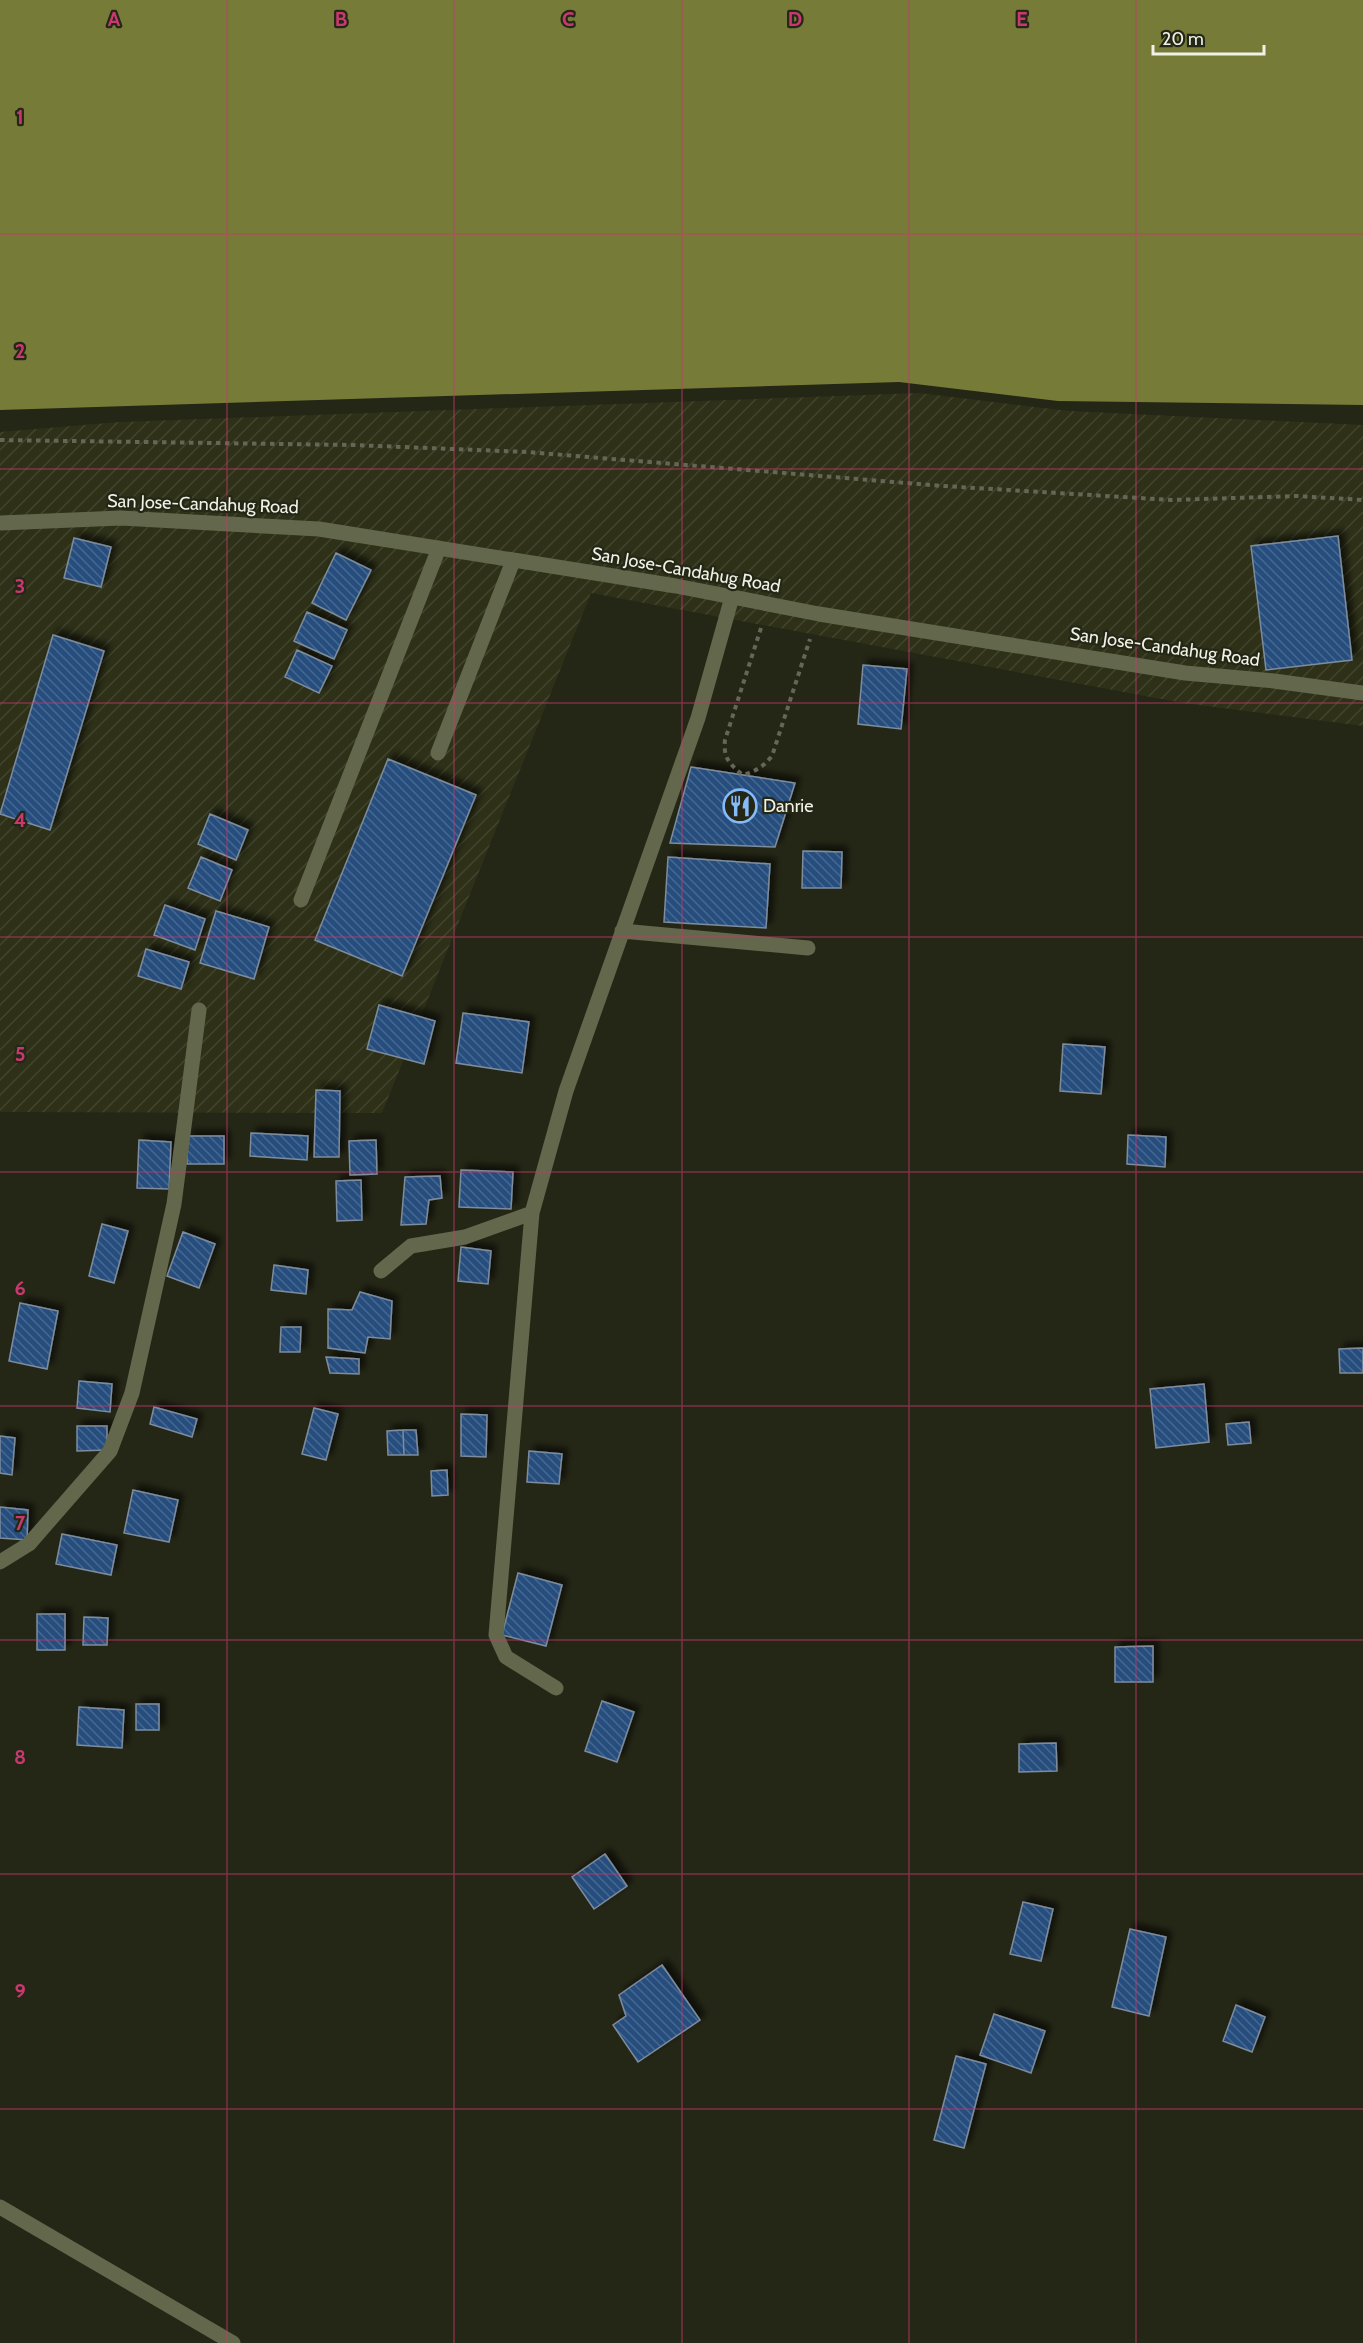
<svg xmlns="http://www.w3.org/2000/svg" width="1363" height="2343" font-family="Cabin,sans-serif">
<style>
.industrial{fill:url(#industrial-furrows)}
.water{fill:#767c38}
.building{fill:url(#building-back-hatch);stroke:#7e8c9d;stroke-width:1.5;filter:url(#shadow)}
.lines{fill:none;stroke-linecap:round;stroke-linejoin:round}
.path{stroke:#646656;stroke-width:4;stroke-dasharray:4.5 4.5;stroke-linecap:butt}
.minor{stroke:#63674c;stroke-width:15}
.grid{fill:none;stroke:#c93970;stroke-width:1.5;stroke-opacity:0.55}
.labels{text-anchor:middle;stroke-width:4.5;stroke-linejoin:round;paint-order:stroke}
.street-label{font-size:18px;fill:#f0f2e6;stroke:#252716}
.poi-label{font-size:18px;fill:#f0f2e6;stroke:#252716;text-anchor:start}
.grid-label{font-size:20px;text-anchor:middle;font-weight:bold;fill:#c93970;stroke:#252716;stroke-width:4.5;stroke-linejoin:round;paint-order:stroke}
</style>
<defs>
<pattern id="industrial-furrows" width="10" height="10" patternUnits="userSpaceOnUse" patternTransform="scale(1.5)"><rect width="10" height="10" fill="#2e3118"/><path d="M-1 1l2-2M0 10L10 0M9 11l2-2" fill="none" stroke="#42452e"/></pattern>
<pattern id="building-back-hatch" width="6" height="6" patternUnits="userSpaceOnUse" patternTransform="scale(1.5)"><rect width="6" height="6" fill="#254e7d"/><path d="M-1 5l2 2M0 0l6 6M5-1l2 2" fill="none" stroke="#45688f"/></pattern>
<filter id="shadow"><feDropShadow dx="5.5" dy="-5.5" stdDeviation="3" flood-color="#0009"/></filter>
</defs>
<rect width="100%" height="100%" fill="#252716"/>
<path class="industrial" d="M919,393L1069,411L1363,425V726L1183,703L591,593L382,1113L0,1112V432L120,422Z"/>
<path class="water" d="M0,0H1363V405L1058,401L899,382L0,410Z"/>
<path class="building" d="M1338,536L1352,660L1266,670L1251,546Z
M74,538L111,547L101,587L64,578Z
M336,553L371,570L346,620L312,603Z
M307,612L347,630L334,659L294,641Z
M53,635L104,651L50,830L0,814Z
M297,650L332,666L319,693L285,677Z
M863,665L907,669L901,729L858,724Z
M388,759L476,795L402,976L315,940Z
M691,767L795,783L775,847L670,843Z
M210,814L248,830L236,860L198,844Z
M803,851L842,852L841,888H802Z
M201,857L232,870L220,901L188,888Z
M668,857L770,864L766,928L664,922Z
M165,905L205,919L195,950L154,935Z
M216,911L269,927L254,979L200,963Z
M146,949L189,962L181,989L138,976Z
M379,1005L435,1021L424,1064L367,1049Z
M463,1013L529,1022L522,1073L456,1063Z
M1063,1044L1105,1047L1101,1094L1060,1091Z
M316,1090L340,1091L339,1157H314Z
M251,1133L308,1136L307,1160L250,1156Z
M1128,1135L1166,1137L1165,1167L1127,1164Z
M187,1136H224V1164H187Z
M139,1140L171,1142L169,1189L137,1188Z
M376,1140L377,1174L350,1175L349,1141Z
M461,1170L513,1172L511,1209L459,1207Z
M440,1176L442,1198L429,1200L426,1224L401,1225L405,1177Z
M361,1180L362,1220L337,1221L336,1181Z
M102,1224L128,1231L114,1283L89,1276Z
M183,1232L215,1244L199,1288L167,1276Z
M461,1247L491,1251L488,1284L458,1281Z
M274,1265L308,1270L306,1294L271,1290Z
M360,1292L392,1301L390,1339L368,1337L365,1353L328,1348V1309L352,1310Z
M20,1303L58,1311L47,1369L9,1361Z
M281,1327H301L300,1352H280Z
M1363,1348V1373H1340L1339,1349Z
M326,1357L359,1359V1374L330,1373Z
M79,1381L112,1384L110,1412L77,1408Z
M1204,1384L1209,1442L1156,1448L1150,1389Z
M154,1407L197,1419L192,1437L150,1424Z
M314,1408L338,1414L326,1460L302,1454Z
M461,1414L487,1415L486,1457L461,1456Z
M1249,1422L1251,1443L1228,1445L1226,1424Z
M77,1426H107V1450L77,1451Z
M403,1430L404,1455H388L387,1431Z
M403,1430H416L418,1455H404Z
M0,1436L15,1438L12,1475L0,1473Z
M529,1451L562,1454L559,1484L527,1482Z
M447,1470L448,1495L432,1496L431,1471Z
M133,1490L178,1500L169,1542L124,1533Z
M0,1507L28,1510L27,1540L0,1538Z
M62,1534L117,1545L111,1575L56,1564Z
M518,1573L562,1585L546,1646L502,1635Z
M37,1614H65V1650H37Z
M84,1617L108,1618L107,1645H83Z
M1153,1646V1682H1115V1647Z
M602,1701L634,1712L617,1762L585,1751Z
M136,1704H159V1730H136Z
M79,1707L124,1710L122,1748L77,1745Z
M1056,1743L1057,1771L1019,1772V1744Z
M605,1854L627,1886L594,1909L572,1877Z
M1023,1902L1053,1909L1041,1961L1010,1954Z
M1130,1929L1166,1937L1149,2016L1112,2007Z
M662,1965L700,2020L638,2062L613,2025L626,2016L619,1995Z
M1236,2005L1265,2017L1252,2052L1223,2041Z
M994,2014L1045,2031L1031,2073L980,2055Z
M956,2056L986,2064L964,2148L934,2140Z"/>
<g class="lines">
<path class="path" d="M0,440L353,445L527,452L943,486L1172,500L1297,496L1363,500
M761,628L725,740C723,757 729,764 743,775C756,771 763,767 772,756L810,639"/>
<path class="minor" d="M0,523L121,518L319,529L676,586L819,614L1185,673L1274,681L1363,693
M438,753L513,561
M301,900L439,548
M622,931L808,948
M381,1271L411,1246L465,1237L532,1213
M0,1562L29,1544L110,1451L132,1393L174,1204L199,1010
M556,1688L506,1657L496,1635L532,1213L566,1091L698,718L732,597
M0,2207L233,2343"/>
</g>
<path class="grid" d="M227,0V2343M454,0V2343M682,0V2343M909,0V2343M1136,0V2343M0,234H1363M0,469H1363M0,703H1363M0,937H1363M0,1172H1363M0,1406H1363M0,1640H1363M0,1874H1363M0,2109H1363"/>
<defs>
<g id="restaurant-ring" transform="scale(1.725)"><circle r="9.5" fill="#252716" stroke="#86bbfb" stroke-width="1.5"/><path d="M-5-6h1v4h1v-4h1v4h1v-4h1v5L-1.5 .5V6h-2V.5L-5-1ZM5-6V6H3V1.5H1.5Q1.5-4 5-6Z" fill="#86bbfb"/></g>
</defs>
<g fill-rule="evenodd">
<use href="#restaurant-ring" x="740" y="806"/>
</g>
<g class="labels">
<g class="street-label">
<text transform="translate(203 504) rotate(2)" y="6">San Jose-Candahug Road</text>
<text transform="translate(686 570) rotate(10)" y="6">San Jose-Candahug Road</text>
<text transform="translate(1165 647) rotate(8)" y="6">San Jose-Candahug Road</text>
</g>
<g class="poi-label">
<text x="763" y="812">Danrie</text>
</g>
</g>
<g class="grid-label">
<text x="114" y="26">A</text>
<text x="341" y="26">B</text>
<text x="568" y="26">C</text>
<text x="795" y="26">D</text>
<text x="1022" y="26">E</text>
<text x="20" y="124">1</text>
<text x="20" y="358">2</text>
<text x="20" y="593">3</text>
<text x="20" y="827">4</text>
<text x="20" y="1061">5</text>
<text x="20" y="1295">6</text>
<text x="20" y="1530">7</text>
<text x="20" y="1764">8</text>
<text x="20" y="1998">9</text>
</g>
<path d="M1153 45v9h111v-9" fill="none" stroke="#f0f2e6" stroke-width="3"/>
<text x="1162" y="45" font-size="18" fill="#f0f2e6" stroke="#252716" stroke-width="4.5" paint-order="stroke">20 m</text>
</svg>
